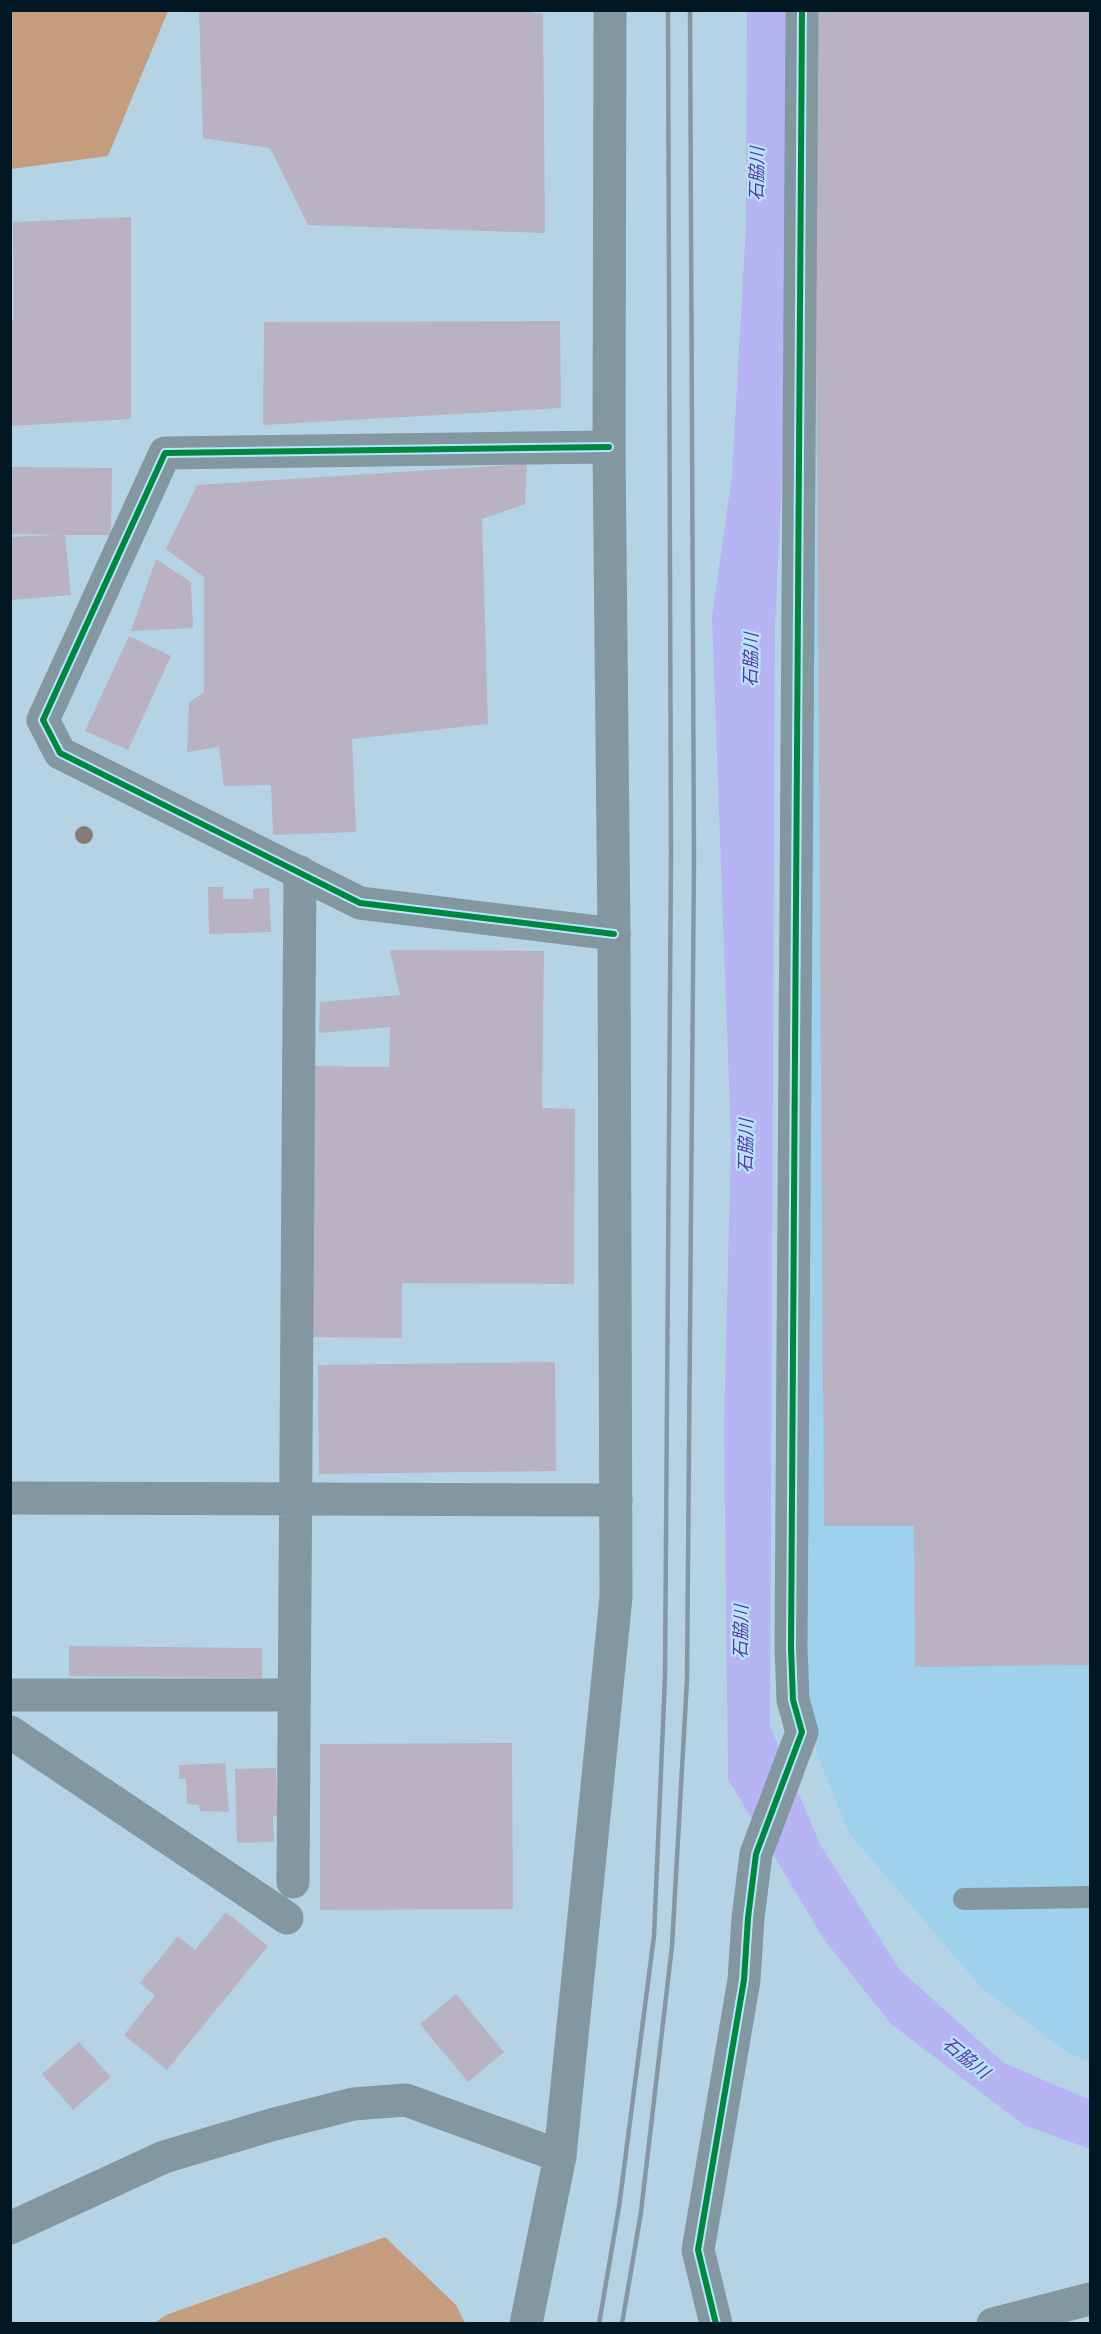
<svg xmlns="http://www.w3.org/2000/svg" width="1101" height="2334" font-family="'Space Grotesk','Noto Sans JP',sans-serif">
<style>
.built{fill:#9ed1ec}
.forest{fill:#c39d7e}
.water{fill:#b6b4f3}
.building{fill:#b8b2c3}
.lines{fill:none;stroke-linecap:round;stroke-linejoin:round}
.service{stroke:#8397a1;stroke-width:22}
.minor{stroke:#8397a1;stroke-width:33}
.tertiary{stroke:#8397a1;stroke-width:33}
.rail{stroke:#8398a3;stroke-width:4.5}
.cycleway-casing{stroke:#b8e5fe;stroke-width:10}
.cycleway{stroke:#00873e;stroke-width:6}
.tree{fill:#847c75}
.labels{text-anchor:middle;stroke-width:4.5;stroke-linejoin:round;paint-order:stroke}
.water-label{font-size:18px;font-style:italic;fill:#5b36aa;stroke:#b8e5fe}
</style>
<rect width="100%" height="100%" fill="#b4d4e5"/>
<path class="built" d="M814,11H1090V2061L1068,2053L981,1987L849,1833L817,1754L804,1643Z"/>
<path class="forest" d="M10,11H168L108,156L11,169Z
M385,2237L456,2305L465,2323H154L166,2315Z"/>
<path class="water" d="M787,10L785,415L775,628L770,1726L821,1846L900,1970L1004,2063L1090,2100V2149L1024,2125L891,2024L823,1938L728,1779L724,1425L731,1141L712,617L732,475L746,225L747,11Z"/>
<path class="building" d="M199,10H517L543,14L545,233L308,225L270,148L203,138Z
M814,10H1090V1665L915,1667L914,1526H824Z
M131,217V419L10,426V320L14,321L13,222Z
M560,321L561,408L263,425L264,322Z
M527,464L525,504L482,519L488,724L352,739L356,832L273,835L271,785L224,786L219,747L187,752L189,702L204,692V577L166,549L197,485Z
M10,467L112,468L111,535H65L71,595L10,600V537L57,535L10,534Z
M156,559L191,582L193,628L131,631Z
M129,636L171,656L128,750L85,731Z
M208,887H223V899H253V889L269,888L271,932L209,934Z
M390,950L544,951L542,1108L575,1109L574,1284L402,1283V1338L309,1337L311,1066L389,1067L390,1027L319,1033L320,1002L400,995Z
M555,1362L556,1471L319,1474L318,1365Z
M69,1646L262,1648V1678L69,1676Z
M512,1743L513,1909L320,1910V1744Z
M225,1763L229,1812L200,1811L199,1805L187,1804L186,1779H179V1765Z
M276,1768L277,1816H273L274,1842L237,1843L235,1769Z
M226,1912L268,1946L167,2070L124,2035L155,1996L140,1983L178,1936L195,1950Z
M456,1994L504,2052L468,2082L420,2024Z
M79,2042L111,2077L73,2110L42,2074Z"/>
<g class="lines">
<path class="service" d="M964,1899L1090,1897"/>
<path class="minor" d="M609,447L165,453L43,720L60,753L360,903L614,934
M10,1498L616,1500
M10,1695H293
M10,1732L287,1918
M293,1882L300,872
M10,2228L164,2157L271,2125L353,2104L406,2100L560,2156
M716,2324L698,2250L744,1980L748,1918L756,1854L802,1732L793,1700L791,1648L802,10"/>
<path class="tertiary" d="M526,2324L560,2156L616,1597L614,934L609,447L610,10
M993,2324L1090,2299"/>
<path class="rail" d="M599,2324L619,2207L654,1936L665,1677L671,854L668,10
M622,2324L641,2212L672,1946L687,1680L694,860L690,10"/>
<g class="cycleway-casing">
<path id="cycleway" d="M609,447L165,453L43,720L60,753L360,903L614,934
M716,2324L698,2250L744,1980L748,1918L756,1854L802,1732L793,1700L791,1648L802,10"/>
</g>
<use href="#cycleway" class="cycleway"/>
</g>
<circle class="tree" cx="84" cy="835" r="9"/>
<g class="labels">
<g class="water-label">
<text transform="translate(757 174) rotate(-89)" y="6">石脇川</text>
<text transform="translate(751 660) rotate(-89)" y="6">石脇川</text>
<text transform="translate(746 1146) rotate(-89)" y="6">石脇川</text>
<text transform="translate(741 1632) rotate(-89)" y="6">石脇川</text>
<text transform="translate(966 2058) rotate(39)" y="6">石脇川</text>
</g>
</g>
<rect width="1101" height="2334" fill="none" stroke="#011722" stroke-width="24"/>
</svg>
